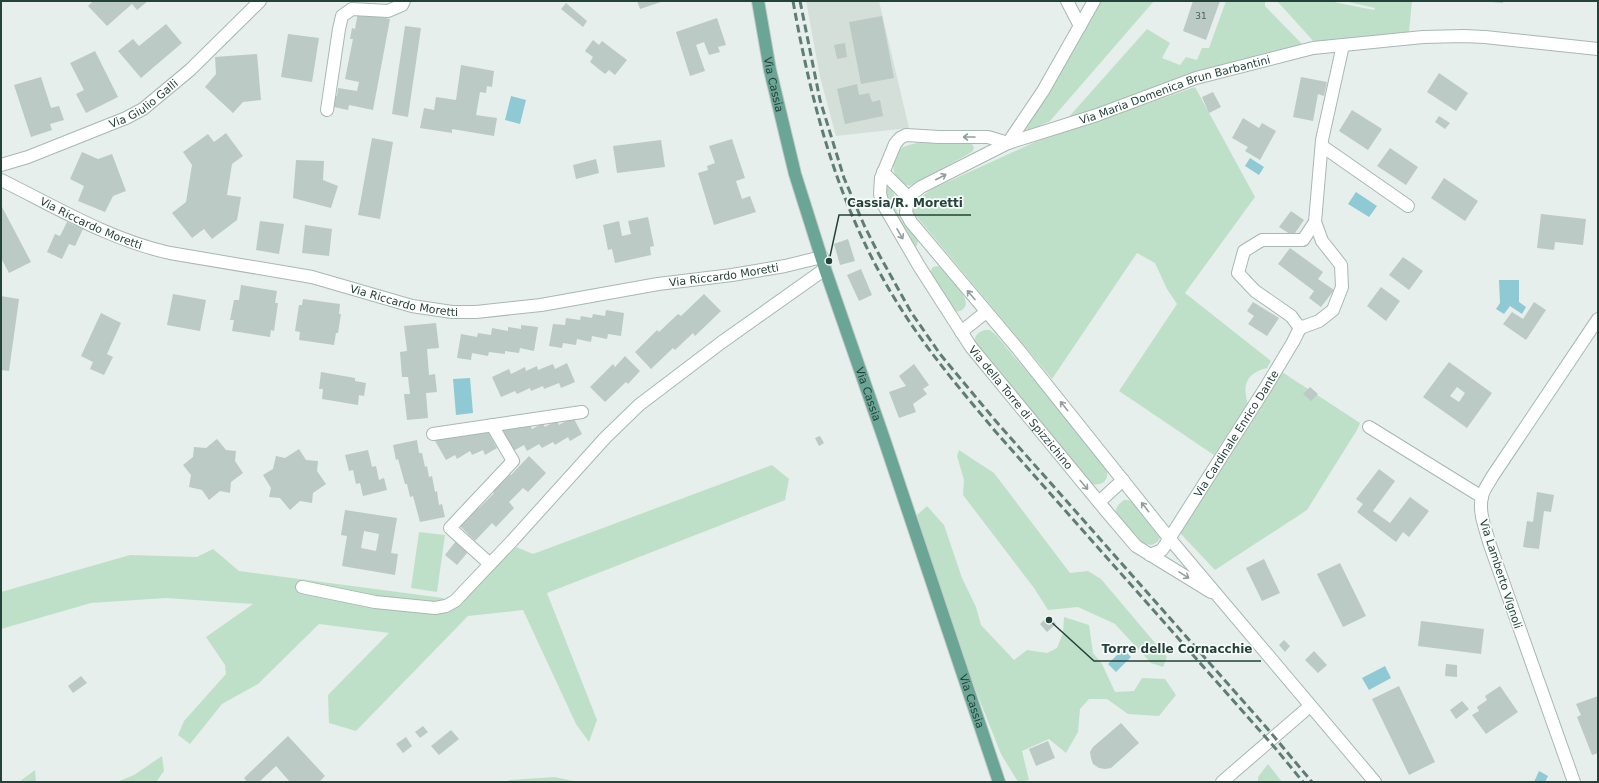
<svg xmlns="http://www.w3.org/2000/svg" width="1599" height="783" font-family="'DejaVu Sans',sans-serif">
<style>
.built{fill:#d4dfda}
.green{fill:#bfe0c8}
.water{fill:#8ec9d4}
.building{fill:#bbcac4;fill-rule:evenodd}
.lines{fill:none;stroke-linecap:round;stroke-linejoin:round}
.minor-casing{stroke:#a8b8b2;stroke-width:14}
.major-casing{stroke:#c2cac8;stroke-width:14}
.minor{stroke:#fff;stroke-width:12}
.major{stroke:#6aa596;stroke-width:12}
.rail{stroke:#5f7d75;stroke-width:3;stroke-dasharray:8 4;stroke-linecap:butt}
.oneway{stroke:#92a09c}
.labels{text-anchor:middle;stroke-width:3.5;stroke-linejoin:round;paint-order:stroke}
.number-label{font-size:9px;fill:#4a645c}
.street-label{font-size:11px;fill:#24423a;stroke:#f7fbf9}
.leader{fill:none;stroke:#24423a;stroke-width:1.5}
.callout-dot{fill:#24423a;stroke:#f7fbf9;stroke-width:1.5}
.callout-label{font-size:12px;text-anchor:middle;font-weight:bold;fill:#24423a;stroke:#f7fbf9;stroke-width:3.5;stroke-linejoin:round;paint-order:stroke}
</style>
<rect width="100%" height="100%" fill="#e6efeb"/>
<path class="built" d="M806,1H879L909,128L836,136L820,77Z"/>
<path class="green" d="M1099,1H1154L1050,121L1024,133Z
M1226,1H1265V6L1304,46L1067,119L1147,29L1170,43L1162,58L1180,65L1186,57L1197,60L1202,48H1209Z
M1277,1H1329L1374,10L1375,8L1344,1H1412L1409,32L1315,43Z
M1195,87L1255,197L1185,293L1271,361L1267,368C1246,373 1242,385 1248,404L1214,455L1119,391L1177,304L1167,289L1155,263L1137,253L1052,379L912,211L916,201L932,189L1035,142Z
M928,141L972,144L974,148L972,152L913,185C894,189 887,160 900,149C907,144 919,143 928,141Z
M885,183L890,186L896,199L895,207L901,220L918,240L917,246H914L885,198Z
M937,266L940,267C947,275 973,299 964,308C961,312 957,312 953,311L929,273L933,267Z
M984,330H990L996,335L1105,465C1112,480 1102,488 1087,483L974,343C975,336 977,333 984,330Z
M1282,372L1360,423L1357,430L1307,510L1215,570L1180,533L1259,411Z
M959,450L994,473L1070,573L1088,571L1101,579L1167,657L1163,667L1151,663L1115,624L1078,607L1048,610L1034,588L963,495L964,480L957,456Z
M772,465L789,479L785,500L547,593L597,720L589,742L576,724L523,610L468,616L356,731L329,723L328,695L389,633L319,624L258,684L222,704L190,744L178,735L184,721L226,674L225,665L206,637L253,604L166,598L91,603L1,629V592L130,555L197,557L213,549L239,571L443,598L456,607L516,547L533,554Z
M1124,500C1127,500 1130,500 1133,502C1140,505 1161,529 1160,536C1160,541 1156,543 1152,545C1148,544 1144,544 1140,541C1135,537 1118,522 1116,516C1114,509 1118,504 1124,500Z
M927,506L944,525L962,578L976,607L981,625L1014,660L1027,650L1047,653L1057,648L1063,633L1064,617L1089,625L1093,653L1102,664L1115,692L1134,691L1142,678L1165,679L1176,695L1159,716L1128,714L1107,699H1089L1080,709L1078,732L1066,753L1049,739L1022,751L1029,780L1018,782L1001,754L949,623L917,515Z
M419,532L445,535L437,592L411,588Z
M162,756L164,771L156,782H117L134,775Z
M1268,764L1282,782H1258V777Z
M35,770L36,782H19Z
M554,777L579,782H508L509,780Z"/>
<path class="water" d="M511,96L526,100L520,124L505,120Z
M1250,158L1264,167L1259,175L1245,166Z
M1356,192L1377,206L1369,217L1348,204Z
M1499,280H1519V302L1526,307L1522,314L1510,306L1504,314L1496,309L1500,303Z
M470,378L473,413L456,415L453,379Z
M1123,649L1131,657L1116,672L1108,664Z
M1385,666L1391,678L1369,690L1362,678Z
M1539,771L1548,776L1545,782H1534Z"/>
<path class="building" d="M93,1H148L137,10L132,4L107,26L88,6Z
M637,1H661V2L640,9Z
M1193,1H1220L1206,40L1183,31Z
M1491,1H1503V3L1491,2Z
M566,3L587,21L583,27L561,9Z
M358,12L390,19L373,110L349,105L348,110L329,106L332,95L337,96L338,88L357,91L359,82L345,79L353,39H350L352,28L355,29Z
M882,16L894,78L861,84L849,22Z
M717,18L726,45L718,47L720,52L709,55L704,42L696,45L705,71L690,76L676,32Z
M166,24L182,43L141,78L118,51L133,39L139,46Z
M405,26L421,28L408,117L392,114Z
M288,34L319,38L312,82L281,77Z
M593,40L599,45L602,41L627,60L615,75L609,70L605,74L590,62L593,57L585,51Z
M845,43L847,57L837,59L834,45Z
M95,51L118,97L86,113L76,94L84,90L70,63Z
M257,54L261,100L243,102L233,113L205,87L216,74L215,57Z
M461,65L494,71L492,87L487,86L486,93L480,92L476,115L497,118L494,136L452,129V133L420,128L424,108L434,110L436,97L456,100Z
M1439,73L1468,93L1456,111L1427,92Z
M41,77L51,108L59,106L64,120L50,124L52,130L31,137L14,85Z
M1301,77L1327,82L1324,96L1318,94L1313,121L1293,117Z
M857,84L859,95L869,93L872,102L880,100L883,116L845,124L837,89Z
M1213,92L1221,107L1209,113L1202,97Z
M1352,110L1382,129L1368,150L1339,131Z
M1439,116L1450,123L1445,129L1435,122Z
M1243,118L1259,128L1262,123L1276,131L1260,160L1245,151L1248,147L1232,138Z
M226,133L243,156L232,164L227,195L241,197L237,220L212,239L204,229L192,238L172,213L186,202L192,165L183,152L208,134L214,142Z
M372,138L393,142L380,219L358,215Z
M732,139L745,178L736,181L742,199L750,196L756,212L714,225L698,173L708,170L707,166L715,163L709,146Z
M661,140L665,167L617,173L613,146Z
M1390,148L1418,167L1406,185L1377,166Z
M82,152L98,159L112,154L126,191L113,196L105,212L78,201L84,186L70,179Z
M596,159L599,173L576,179L573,165Z
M296,160L324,161L323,180L338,186L331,208L293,198Z
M1444,178L1478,201L1465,221L1431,198Z
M1,205L31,262L9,273L1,258Z
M1291,211L1304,220L1293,236L1279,227Z
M1541,214L1586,219L1583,245L1555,242L1554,250L1537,248Z
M648,217L654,246L650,247L651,255L615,263L612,249L608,250L603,225L619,221L622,236L631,234L628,221Z
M260,221L284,224L279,254L256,250Z
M67,222L83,229L75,246L69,244L62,259L47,252L55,234L60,236Z
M305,225L332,229L329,256L302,253Z
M848,239L855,261L840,265L834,244Z
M1290,248L1323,272L1318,279L1334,290L1321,307L1309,298L1314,291L1278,264Z
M1403,257L1423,271L1409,290L1389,275Z
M861,269L872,295L859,301L847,275Z
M241,285L277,291L275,303H278L274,331L271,330L270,337L232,331L234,320H230L234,300H239Z
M1381,287L1400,301L1386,321L1367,306Z
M173,294L206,300L200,331L167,325Z
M704,294L721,311L695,336L693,333L675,350L673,348L651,369L635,352L657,330L659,332L678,314L681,316Z
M1,296L19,299L9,371L1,370Z
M303,299L340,304L339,314H341L338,333H336L334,345L299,340L300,332L295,331L299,305H302Z
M1253,302L1279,318L1267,336L1248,324L1254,316L1247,311Z
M1534,302L1546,310L1526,340L1503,324L1512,312L1523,319Z
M606,310L624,313L621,336L608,334L607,339L592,336L591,342L577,339L576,345L563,343L562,348L549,346L553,324L565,325L566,318L580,320L581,316L592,318L593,314L605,316Z
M101,313L121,323L107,354L113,357L104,375L90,369L93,362L81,356Z
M436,323L439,348L427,349L429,375L435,374L437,392L426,393L428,418L407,420L404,394H410L408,377H402L400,352L407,351L404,326Z
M521,325L538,327L534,351L520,348L519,353L505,351V354L489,352L488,356L472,353L471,360L457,358L461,334L477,337L478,333L491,335L492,328L508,331V327L521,329Z
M625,356L640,371L628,384L626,382L605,402L590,387L613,364L615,367Z
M1449,362L1492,393L1467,428L1423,397ZM1457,387L1465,393L1459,402L1450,396Z
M567,363L575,382L561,388L559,383L544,389L543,386L531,391L530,388L517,394L515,391L501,397L492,377L509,369L511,374L525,367L526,371L537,366L538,370L553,364L555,369Z
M914,364L929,385L923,389L927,394L913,404L916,412L899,418L889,392L906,386L899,376Z
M321,372L355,378V381L366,383L364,396L359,395L358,405L322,399L323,389H319Z
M1310,387L1318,394L1311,401L1303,394Z
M573,417L582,434L570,441L568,437L555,445L553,442L542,448L539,444L527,451L524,445L513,451L502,431L516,423L519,428L529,423L532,429L543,423L545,427L557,420L559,425Z
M486,428L497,448L485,455L483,450L472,455L470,451L457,459L455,455L446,460L434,439L444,433L447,438L459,431L462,437L474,430Z
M820,436L824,443L819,446L815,438Z
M217,439L226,450L236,451L235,461L243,473L231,482L230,493L220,491L209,500L202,490L189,487L191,475L183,465L193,457L194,447L206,448Z
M417,440L419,453H422L425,467L427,466L429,477L432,476L435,492L437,491L439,505L442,504L445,517L420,522L413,496L410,497L407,484H405L398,459L396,460L393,445Z
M299,449L306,460L318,461L317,471L326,484L313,493L312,503L300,501L290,510L280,498L269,497L271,488L263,475L273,469L276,456L285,458Z
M368,450L372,467L376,466L379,480L384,478L387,490L363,496L360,483L356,484L353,470L349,471L345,455Z
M529,456L546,473L528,492L523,488L509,502L514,508L496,527L492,523L475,541L457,523L476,505L479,508L494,493L490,489L507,471L511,475Z
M1379,469L1395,481L1373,511L1390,523L1410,497L1429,511L1409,537L1403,532L1396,542L1357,512L1363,504L1356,499Z
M1537,492L1554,495L1551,512L1544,511L1539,549L1523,547L1527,521L1533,522Z
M345,510L397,518L391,553L398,554L395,575L342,566L347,536L341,535ZM364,531L379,534L376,551L361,548Z
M456,541L468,552L457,565L445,555Z
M1264,559L1280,593L1262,601L1246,568Z
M1340,563L1366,616L1343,627L1317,574Z
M1049,615L1056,624L1047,632L1040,624Z
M1421,621L1484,629L1481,654L1418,646Z
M1284,640L1290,646L1285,652L1279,645Z
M1314,651L1327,665L1318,673L1305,660Z
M1446,664L1457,665V677L1445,676Z
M81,676L87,683L73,693L68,686Z
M1399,686L1435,762L1409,775L1372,699Z
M1500,686L1518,712L1486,734L1472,715L1479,711L1477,707L1487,700L1485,696Z
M1598,696V753L1592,755L1577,717L1581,715L1576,704Z
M1462,701L1469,709L1456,719L1450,710Z
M1121,723L1139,743L1111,768L1105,769L1099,768L1093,764L1091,758L1090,752L1093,747Z
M423,726L428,732L420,738L415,732Z
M451,730L459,739L439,755L431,746Z
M288,736L325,776L319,782H290L276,766L259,782H247L244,778Z
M406,737L412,746L403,753L396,744Z
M1048,741L1055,758L1036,766L1029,749Z"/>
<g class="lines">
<g class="minor-casing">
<g id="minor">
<path d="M1067,1L1080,26"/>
<path d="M327,110L339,29L342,16L352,9L388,11L402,5L404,1"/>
<path id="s1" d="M1008,143L988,137H939L906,135L900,138L895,144L881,178L880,194L883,204L919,266L971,347L1107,512L1136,546L1211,592"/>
<path d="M1008,143L1043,91L1094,1"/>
<path d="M1322,146L1408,206"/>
<path id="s2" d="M1,165L28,157L126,118L143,109L190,70L260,1"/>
<path d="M883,172L908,197"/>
<path id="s3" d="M1,180C56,207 110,240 170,253L312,277L412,306L452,312H476L541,305L658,284L732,275L785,266L822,257"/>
<path d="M908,197L906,213L911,222L1018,349L1169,538L1375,782"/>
<path id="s4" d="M908,197L921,187L1008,143L1097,115L1196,78L1313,48L1423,37L1464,36L1485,37L1598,49"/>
<path d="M1300,328L1291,316L1255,291L1238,273L1244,251L1262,240H1303L1315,222L1322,140L1343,45"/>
<path d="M1300,328L1319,321L1333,310L1342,287L1341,265L1322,241L1315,222"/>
<path d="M961,332L986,312"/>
<path d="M1369,427L1482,497"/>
<path d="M433,434L582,412"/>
<path d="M1099,502L1123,480"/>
<path id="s5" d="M1150,555L1162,550L1266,387L1293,342L1300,328"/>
<path d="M490,564L450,528L513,461L492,425"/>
<path d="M302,587L375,602L435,608L446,606L455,601L512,541L605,438L639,405L722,342L825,269"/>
<path d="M1222,782L1310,706"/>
<path d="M1574,782L1490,545C1486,530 1478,512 1482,497C1483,490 1489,483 1492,477L1598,319"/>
</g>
</g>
<g class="major-casing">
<g id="major">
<path id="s6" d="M758,1L770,70L795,174L825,269L884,439L999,782"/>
</g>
</g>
<use href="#minor" class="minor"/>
<use href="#major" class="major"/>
<path class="rail" d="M793,1C814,118 843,224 911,324C936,361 966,396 995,431L1276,749L1303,782
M800,1L820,100L844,178L864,225L877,251L911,312L940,354L994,419L1266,727L1312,782"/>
</g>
<defs><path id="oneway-shaft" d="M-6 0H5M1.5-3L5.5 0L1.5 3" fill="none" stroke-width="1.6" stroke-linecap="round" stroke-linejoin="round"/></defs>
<g class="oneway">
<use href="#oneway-shaft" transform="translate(969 137) rotate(-180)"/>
<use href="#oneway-shaft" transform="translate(941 177) rotate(-27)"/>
<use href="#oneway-shaft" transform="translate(900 234) rotate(60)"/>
<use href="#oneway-shaft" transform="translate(971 295) rotate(-131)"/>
<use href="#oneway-shaft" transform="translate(1064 406) rotate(-129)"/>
<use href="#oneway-shaft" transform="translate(1084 485) rotate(50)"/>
<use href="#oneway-shaft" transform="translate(1145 507) rotate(-128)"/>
<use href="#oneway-shaft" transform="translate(1184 575) rotate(32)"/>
</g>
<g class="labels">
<g class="number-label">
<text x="1201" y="19">31</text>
</g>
<g class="street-label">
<text dy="4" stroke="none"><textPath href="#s6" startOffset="85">Via Cassia</textPath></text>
<text dy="4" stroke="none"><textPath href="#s4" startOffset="289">Via Maria Domenica Brun Barbantini</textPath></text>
<text dy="4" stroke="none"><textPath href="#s2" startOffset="156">Via Giulio Galli</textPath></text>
<text dy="4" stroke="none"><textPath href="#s3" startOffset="100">Via Riccardo Moretti</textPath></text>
<text dy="4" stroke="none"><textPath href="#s3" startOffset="748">Via Riccardo Moretti</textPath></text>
<text dy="4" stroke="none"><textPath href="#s3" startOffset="424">Via Riccardo Moretti</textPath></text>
<text dy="4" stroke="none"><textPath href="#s6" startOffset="409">Via Cassia</textPath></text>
<text dy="4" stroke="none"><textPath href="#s1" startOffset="427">Via della Torre di Spizzichino</textPath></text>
<text dy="4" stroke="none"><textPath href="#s5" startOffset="151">Via Cardinale Enrico Dante</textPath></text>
<text transform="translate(1501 574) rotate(72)" y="4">Via Lamberto Vignoli</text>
<text dy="4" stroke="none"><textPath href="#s6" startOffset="733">Via Cassia</textPath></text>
</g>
</g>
<path class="leader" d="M829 261L839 215H971M1049 620L1094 661H1261"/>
<g class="callout-dot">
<circle cx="829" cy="261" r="4"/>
<circle cx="1049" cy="620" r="4"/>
</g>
<g class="callout-label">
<text x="905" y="207">Cassia/R. Moretti</text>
<text x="1177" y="653">Torre delle Cornacchie</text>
</g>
<rect width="1599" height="783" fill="none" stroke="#24423a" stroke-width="4"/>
</svg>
